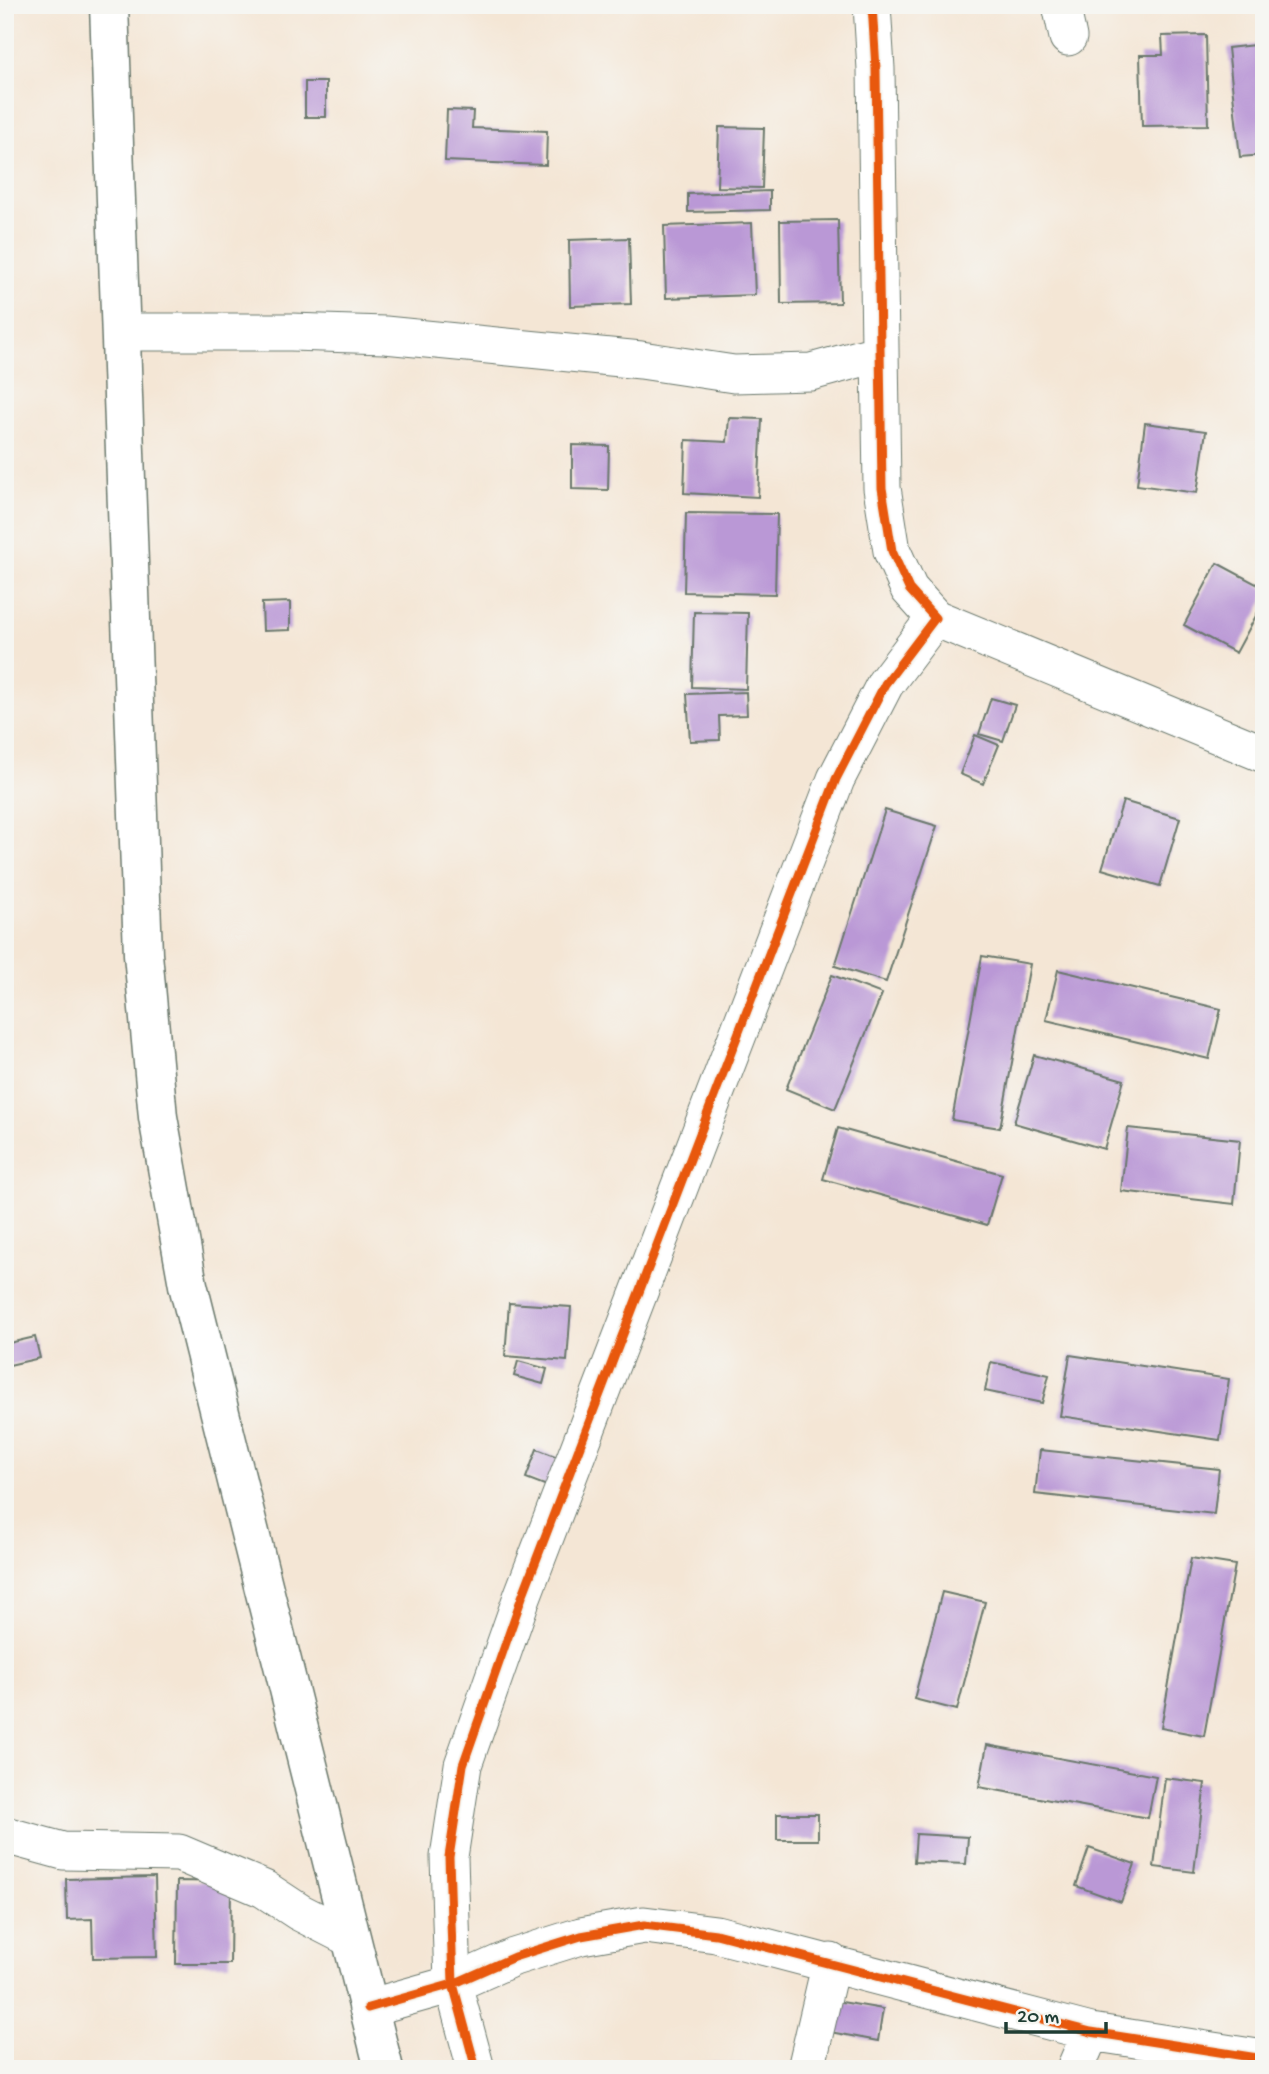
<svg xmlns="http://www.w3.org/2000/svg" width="1269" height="2074" font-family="'Gochi Hand',sans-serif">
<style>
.building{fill:#ba98d6}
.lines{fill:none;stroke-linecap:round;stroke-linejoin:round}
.minor-casing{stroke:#6a786c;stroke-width:39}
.primary-casing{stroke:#6a786c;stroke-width:41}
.minor{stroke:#fff;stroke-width:37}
.primary{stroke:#fff;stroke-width:38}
.cycleway-casing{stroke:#f6f6f2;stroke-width:13}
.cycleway{stroke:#e8590c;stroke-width:9}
</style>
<rect width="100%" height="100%" fill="#f6f6f2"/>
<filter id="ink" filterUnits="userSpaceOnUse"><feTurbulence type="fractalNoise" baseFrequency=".0143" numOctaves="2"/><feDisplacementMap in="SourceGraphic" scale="14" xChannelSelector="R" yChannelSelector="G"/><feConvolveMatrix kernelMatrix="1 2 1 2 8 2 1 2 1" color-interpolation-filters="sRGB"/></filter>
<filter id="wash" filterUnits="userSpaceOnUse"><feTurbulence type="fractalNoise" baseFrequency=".00686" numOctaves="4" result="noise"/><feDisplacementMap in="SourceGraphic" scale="28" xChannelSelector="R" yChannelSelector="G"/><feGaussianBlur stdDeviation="1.57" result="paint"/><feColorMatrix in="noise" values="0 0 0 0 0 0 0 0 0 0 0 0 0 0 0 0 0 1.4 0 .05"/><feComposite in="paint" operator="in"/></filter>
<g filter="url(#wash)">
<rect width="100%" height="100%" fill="#f4e6d5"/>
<g id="blocks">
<path class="building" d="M1206,35L1208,125L1142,126L1140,55H1163L1162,36Z
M1263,44L1264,155L1240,157L1228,48Z
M305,82H326V117H305Z
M447,110L473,111L472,128L547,131L546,165L445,161Z
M719,127L764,128L762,188L717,187Z
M770,191V210L688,212V194Z
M838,220L840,303L781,304L780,221Z
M752,223L755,295L666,298L664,226Z
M629,238L631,304L570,306L569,240Z
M729,418L762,419L758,497L684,493L686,440L727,442Z
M1145,423L1206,431L1197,493L1137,485Z
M572,445L609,446L608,490L572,489Z
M686,513L777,514L775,594L684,592Z
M1217,563L1264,588V601L1236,653L1184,625Z
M290,602V630L263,631L262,603Z
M694,612L748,613L746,689L692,687Z
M746,692L747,715L719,716L720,740L690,741L687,694Z
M991,698L1015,705L1003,741L979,734Z
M975,735L999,745L983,784L960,774Z
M1123,801L1180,818L1160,886L1102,869Z
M885,810L937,826L886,982L835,966Z
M982,956L1030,964L1000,1128L952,1120Z
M1058,970L1221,1009L1209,1059L1046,1020Z
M832,975L882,994L835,1109L786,1089Z
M1034,1055L1124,1080L1104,1149L1014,1123Z
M838,1128L1002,1174L987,1225L823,1179Z
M1128,1128L1240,1140L1234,1204L1121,1191Z
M509,1303L571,1307L567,1361L505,1356Z
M35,1337L40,1358L5,1366V1344Z
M1070,1355L1229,1379L1220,1440L1060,1416Z
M518,1361L547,1369L543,1384L514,1376Z
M991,1362L1049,1375L1042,1403L985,1391Z
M537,1449L558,1457L547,1486L526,1478Z
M1040,1450L1219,1469L1214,1514L1035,1494Z
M1191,1558L1235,1565L1204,1736L1161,1728Z
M942,1592L985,1602L957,1710L914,1699Z
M987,1745L1156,1776L1148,1818L979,1787Z
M1165,1778L1205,1783L1194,1872L1154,1867Z
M777,1814H818V1840H777Z
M916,1834L968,1837L966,1864L914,1862Z
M1089,1848L1135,1864L1121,1902L1076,1886Z
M155,1877L157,1957L93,1958L92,1919L67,1920L66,1879Z
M177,1881L231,1882L230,1964H176Z
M836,2001L883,2009L878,2041L830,2032Z
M705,2062L782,2067V2069H705Z"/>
</g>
</g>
<g filter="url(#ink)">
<use href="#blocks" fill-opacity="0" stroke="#6a786c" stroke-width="2"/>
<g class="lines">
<g class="minor-casing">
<path id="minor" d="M1061,5L1068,37
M123,332H291L385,335L641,360L734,374L811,372L880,353
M935,618L1264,754
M5,1835L63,1851L179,1853L264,1889L299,1912L350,1938
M368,2008L453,1984L514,1957L581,1936L644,1925L716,1934L1091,2032L1264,2059
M476,2069L453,1984L449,1857L463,1765L522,1597L836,779L885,684L935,618L909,589L892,551L882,488L876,69L872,5
M806,2069L831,1962
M1075,2069L1091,2032"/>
</g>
<g class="primary-casing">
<path id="primary" d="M109,5L143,954L158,1117L188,1285L384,2069"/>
</g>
<use href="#minor" class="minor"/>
<use href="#primary" class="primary"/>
<g class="cycleway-casing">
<path id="cycleway" d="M368,2008L453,1984L514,1957L581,1936L644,1925L716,1934L1091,2032L1264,2059
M476,2069L453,1984L449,1857L463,1765L522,1597L836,779L885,684L935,618L909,589L892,551L882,488L876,69L872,5"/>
</g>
<use href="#cycleway" class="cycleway"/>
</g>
</g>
<rect width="1269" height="2074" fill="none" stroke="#f6f6f2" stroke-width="28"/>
<path d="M1006 2022v10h100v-10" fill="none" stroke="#1f3d34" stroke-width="3.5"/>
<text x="1017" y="2022" font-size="21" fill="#1f3d34" stroke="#f6f6f2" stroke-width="5" paint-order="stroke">20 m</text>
</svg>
